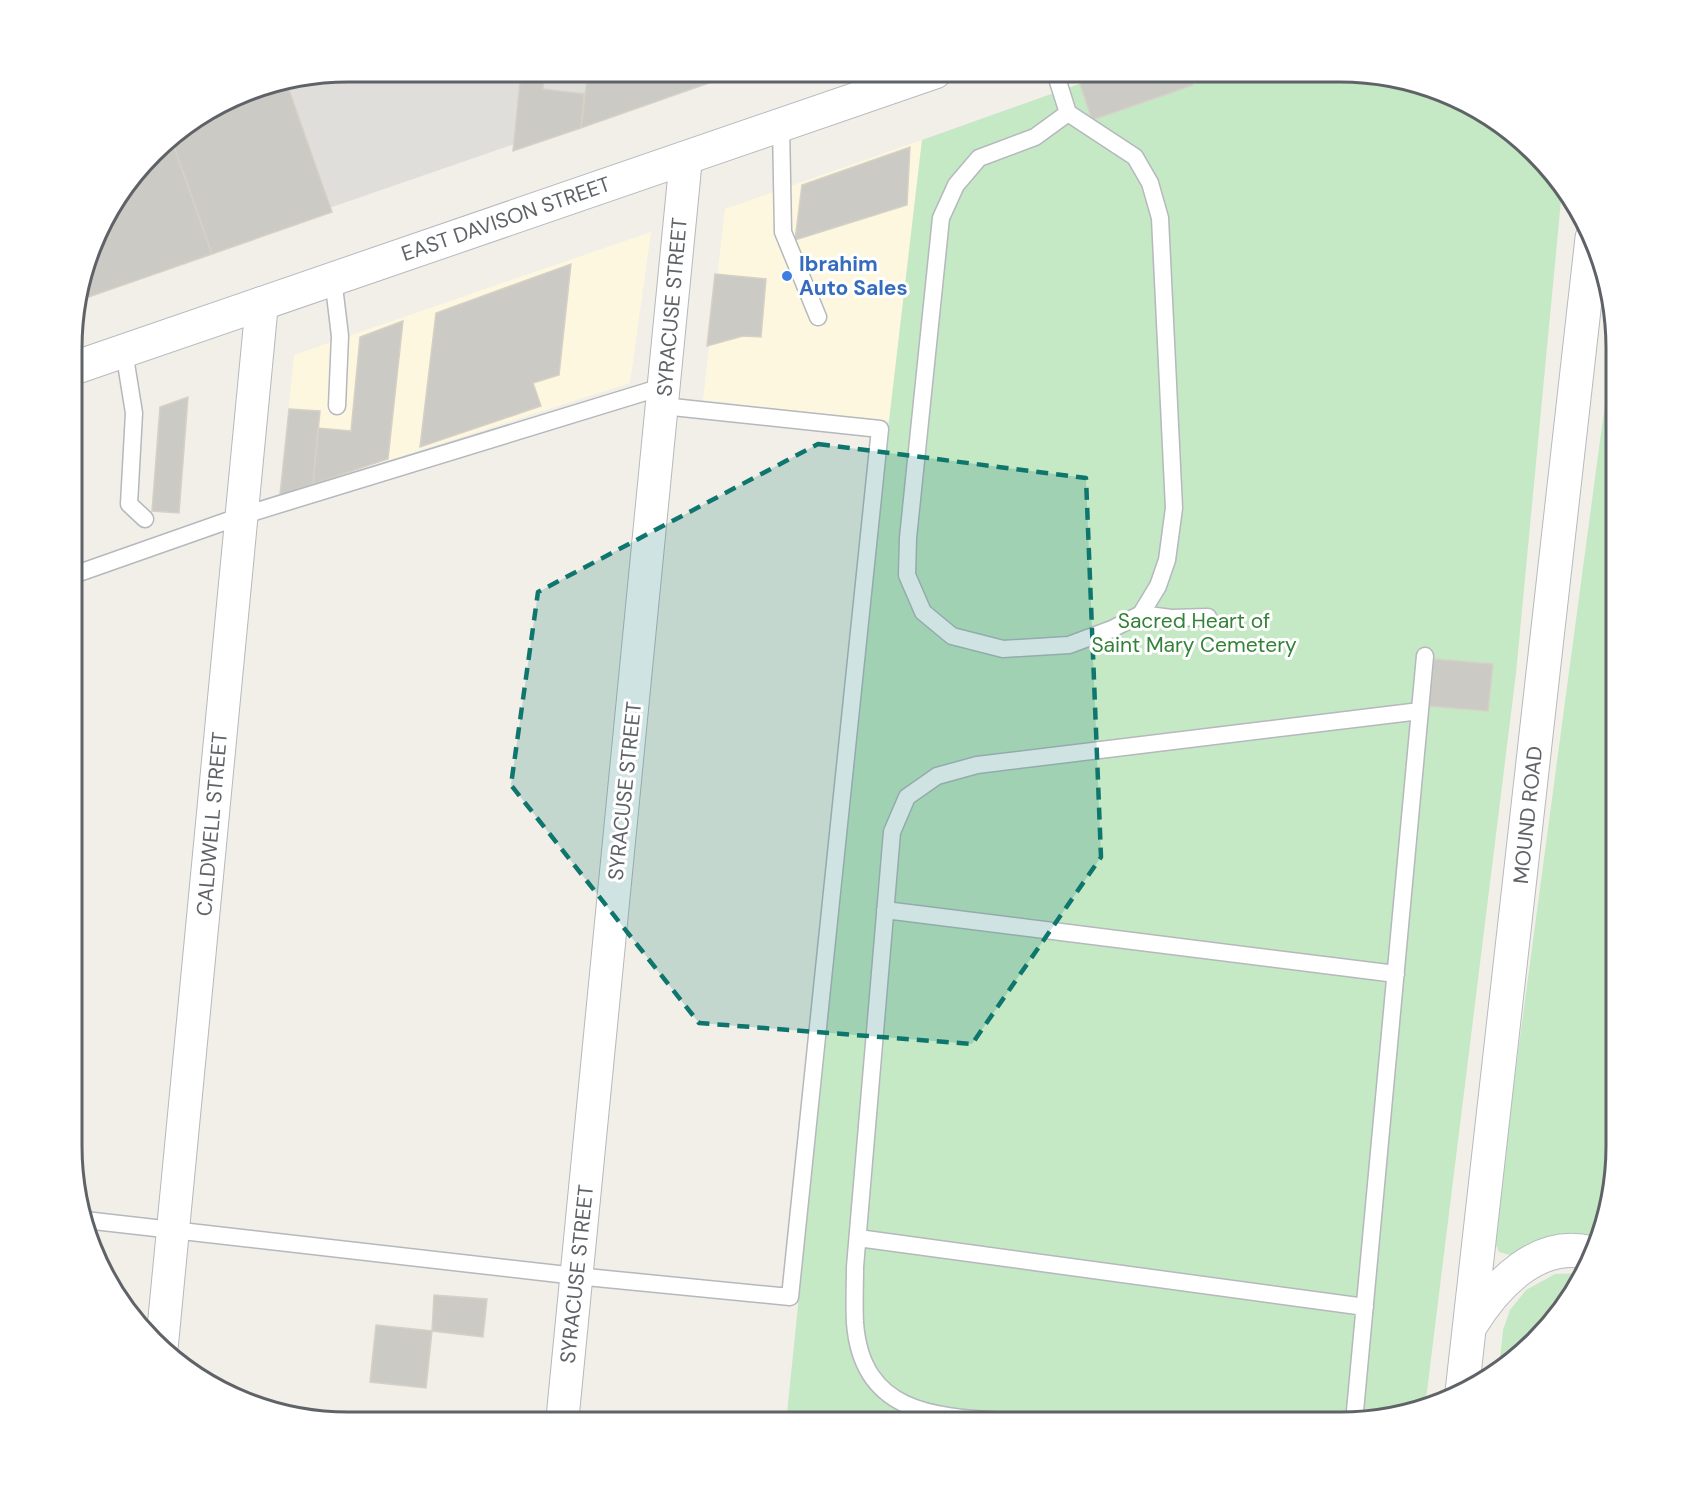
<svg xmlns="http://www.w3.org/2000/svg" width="1688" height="1495" font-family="'DM Sans',sans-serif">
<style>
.commercial{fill:#fef7e0}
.industrial{fill:#e0deda}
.green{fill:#c5e8c5}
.building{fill:#cccac5;stroke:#d6d1c6;stroke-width:1.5}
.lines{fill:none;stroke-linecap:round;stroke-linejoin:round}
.service-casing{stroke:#b5b8bc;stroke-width:19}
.minor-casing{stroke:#b5b8bc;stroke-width:34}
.secondary-casing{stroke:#b6babf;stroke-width:35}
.service{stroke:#fff;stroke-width:16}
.minor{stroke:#fff;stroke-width:32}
.secondary{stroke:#fff;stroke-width:33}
.marked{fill:#0f766e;fill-opacity:0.2;stroke:#0f766e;stroke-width:4.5;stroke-dasharray:12 8;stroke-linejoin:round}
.shop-dot{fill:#3f7fe0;stroke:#fff;stroke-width:2}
.labels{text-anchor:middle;stroke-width:6;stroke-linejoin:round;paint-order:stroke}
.street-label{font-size:21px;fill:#5f6368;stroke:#fff}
.shop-label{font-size:21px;font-weight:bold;fill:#366cbe;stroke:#fff;text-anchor:start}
.park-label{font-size:21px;fill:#348238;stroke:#fff}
.rim{fill:none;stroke:#5f6368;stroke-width:3}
</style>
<rect width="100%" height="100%" fill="#f1efe8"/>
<path class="commercial" d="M922,140L889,421L703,400L725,209Z
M651,232L630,383L280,495L294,355Z"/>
<path class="industrial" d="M349,72H723L77,295L109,210L166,140L259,87Z"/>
<path class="green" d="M1113,72L1358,73L1462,101L1547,166L1562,190L1516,673L1425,1407L1357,1422L786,1423L889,421L922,140Z
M1615,329L1616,1147L1595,1239C1563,1230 1537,1239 1510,1255L1499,1252L1493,1239Z
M1584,1273L1522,1354L1499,1369L1503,1330L1510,1310L1526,1290L1555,1274Z"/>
<path class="building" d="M521,72H545L543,89L584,94L581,128L513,151Z
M588,72H740L581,128Z
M1113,72L1189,73L1193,85L1092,120L1080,84Z
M259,87L263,96L288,87L332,212L212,254L171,138Z
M171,138L212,254L77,301L109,210Z
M910,147L907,205L795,240L802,185Z
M571,264L559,375L533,383L541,406L420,447L436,313Z
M715,274L766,279L761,337L743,336L707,346Z
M403,321L388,459L313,484L318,428L351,431L360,337Z
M188,397L179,513L152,511L160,407Z
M289,409L320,411L313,484L280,495Z
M1434,659L1493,664L1488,711L1429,706Z
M434,1295L487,1299L483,1337L432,1331Z
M376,1325L432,1331L426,1388L370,1382Z"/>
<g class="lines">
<g class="service-casing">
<path id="service" d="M1055,72L1068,113L1135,157L1150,183L1160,218L1174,508L1167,560L1158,586L1141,614L1112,629L1069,645L1003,649L952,636L923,612L907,575L908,538L941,218L956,185L979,158L1035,137L1068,113
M781,126L783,232L818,317
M333,278L340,336L337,406
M124,351L134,413L129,504L145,519
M76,574L241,516L665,386
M1141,614L1171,618L1208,617
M885,910L1396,974
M85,1220L576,1276L790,1297L880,429L663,406
M858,1238L1365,1307
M1354,1422L1425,656
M1033,1423C955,1416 863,1426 855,1323C854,1304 855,1285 855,1267L892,832L907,797L937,776L977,765L1420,711"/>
</g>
<g class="minor-casing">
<path id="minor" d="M162,1344L262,303
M562,1423L686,158"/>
</g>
<g class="secondary-casing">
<path id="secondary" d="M77,367L935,72
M1471,1325C1496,1284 1539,1239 1591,1253
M1462,1392L1592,238"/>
</g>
<use href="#service" class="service"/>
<use href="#minor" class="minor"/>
<use href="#secondary" class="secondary"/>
</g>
<path class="marked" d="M818,444L1086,478L1101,857L972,1044L699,1023L511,785L538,592Z"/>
<circle class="shop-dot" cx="787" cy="276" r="6"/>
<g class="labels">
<g class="street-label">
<text transform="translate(506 219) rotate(-19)" y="7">EAST DAVISON STREET</text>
<text transform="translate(672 307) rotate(-85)" y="7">SYRACUSE STREET</text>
<text transform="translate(625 791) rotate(-84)" y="7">SYRACUSE STREET</text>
<text transform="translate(1528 815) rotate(-84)" y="7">MOUND ROAD</text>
<text transform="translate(212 824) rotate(-85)" y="7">CALDWELL STREET</text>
<text transform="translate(577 1274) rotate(-84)" y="7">SYRACUSE STREET</text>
</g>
<g class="shop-label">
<text x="799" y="271">Ibrahim<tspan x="799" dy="24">Auto Sales</tspan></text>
</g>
<g class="park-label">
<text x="1194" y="628">Sacred Heart of<tspan x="1194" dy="24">Saint Mary Cemetery</tspan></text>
</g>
</g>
<path d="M0 0H1688V1495H0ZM348 82H1340A266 266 0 0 1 1606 348V1146A266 266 0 0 1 1340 1412H348A266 266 0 0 1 82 1146V348A266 266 0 0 1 348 82Z" fill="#fff" fill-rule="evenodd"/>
<path class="rim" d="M348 82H1340A266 266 0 0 1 1606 348V1146A266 266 0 0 1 1340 1412H348A266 266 0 0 1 82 1146V348A266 266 0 0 1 348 82Z"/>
</svg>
